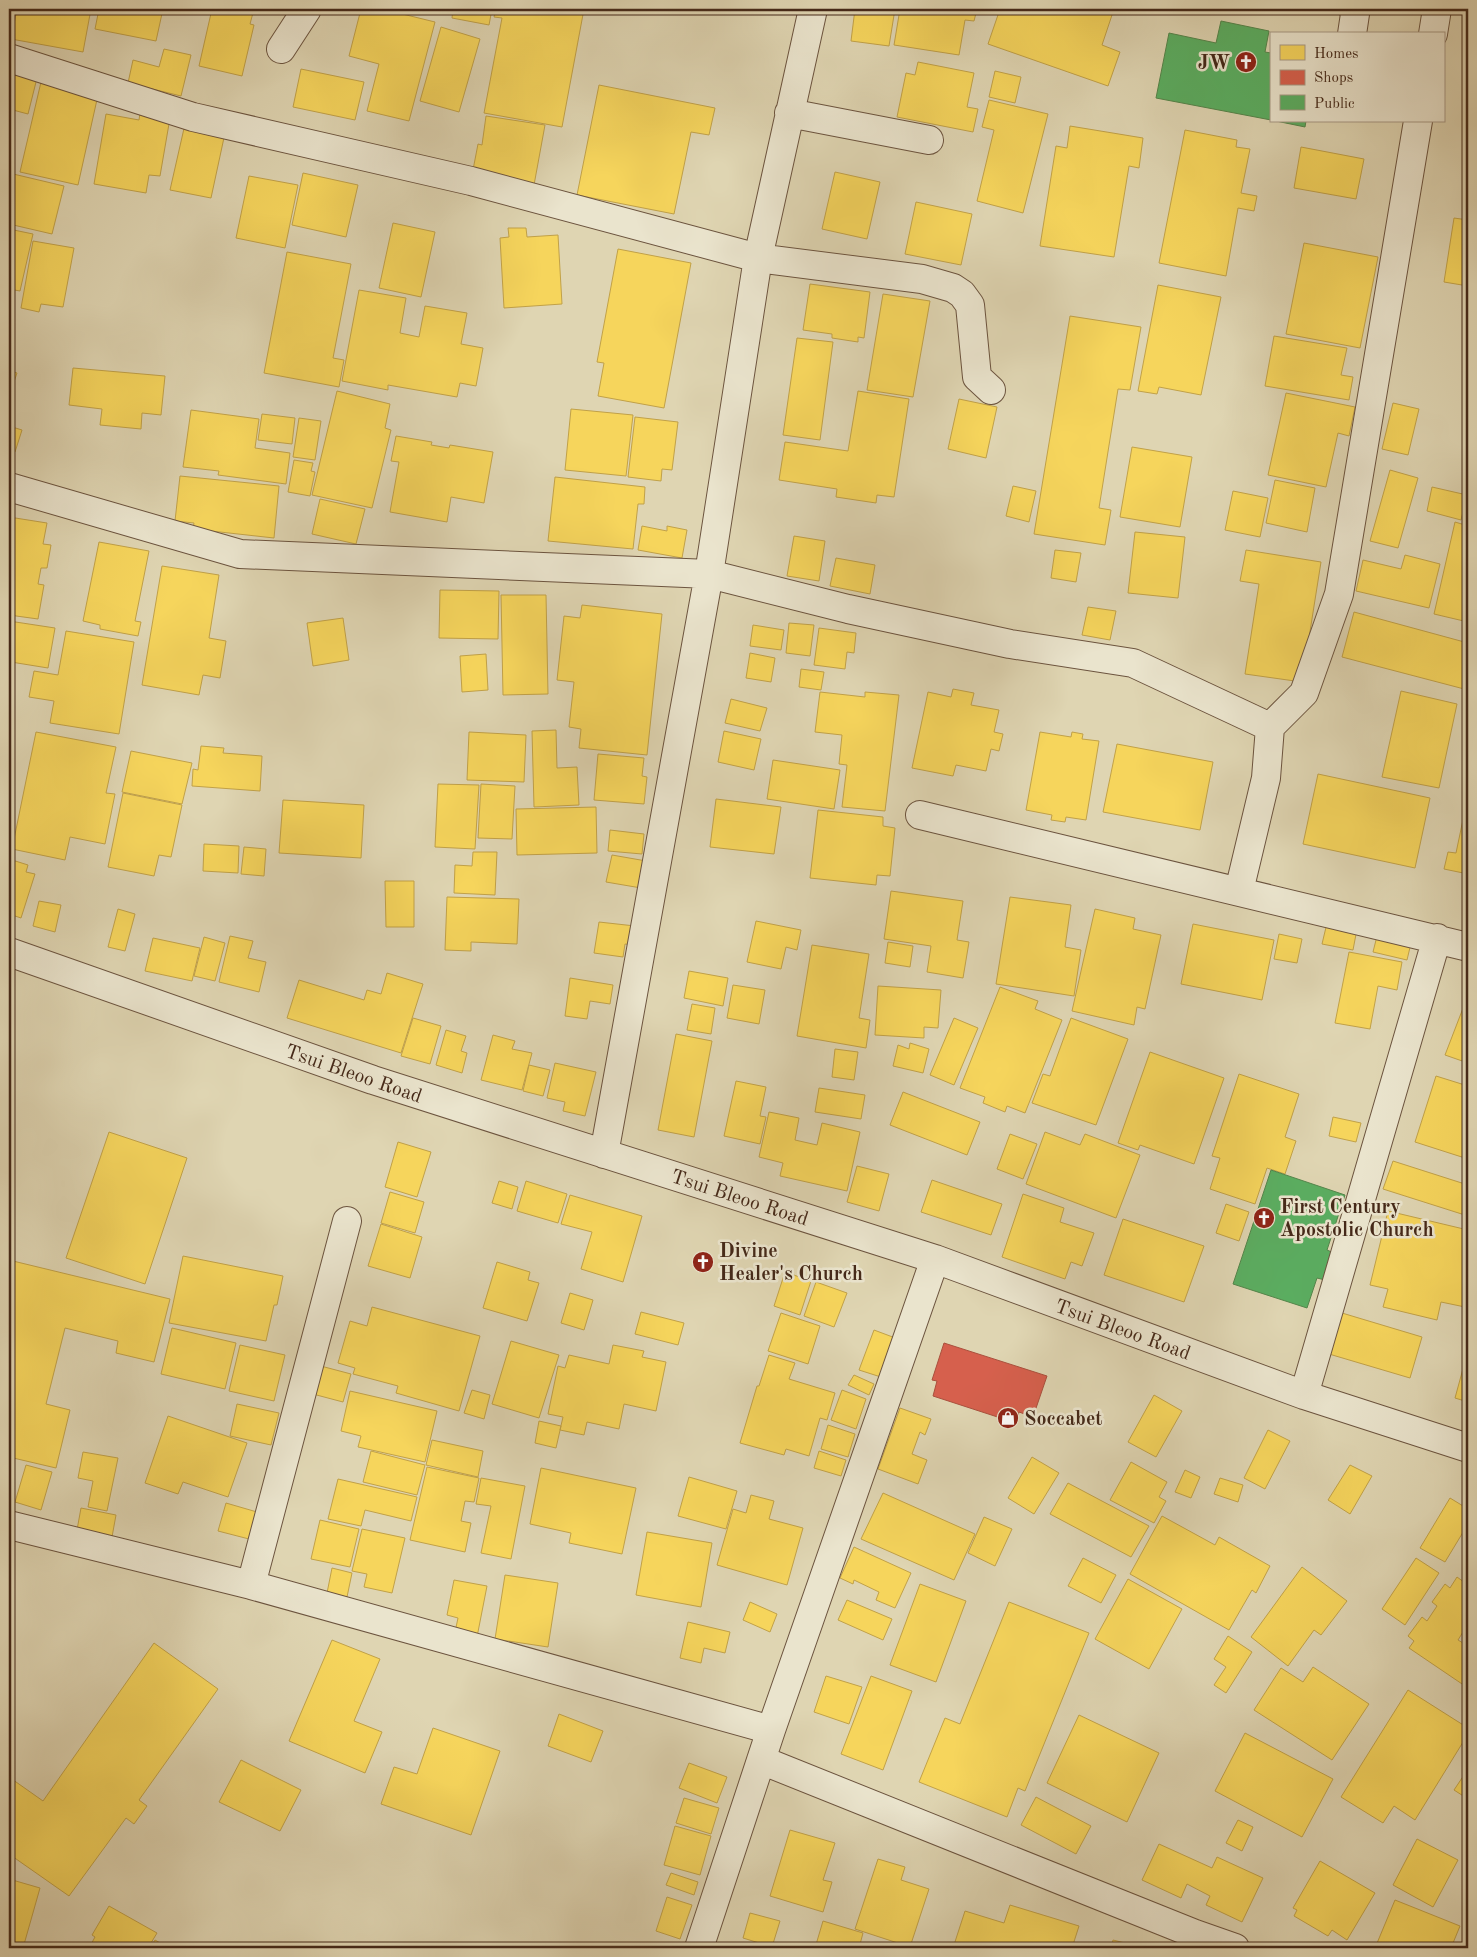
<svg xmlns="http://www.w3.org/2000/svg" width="1477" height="1957" font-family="'Old Standard TT',serif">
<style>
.homes{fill:#f6d55c;stroke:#c1a148}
.shops{fill:#d6604d;stroke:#aa503d}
.public{fill:#5aae61;stroke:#54864b}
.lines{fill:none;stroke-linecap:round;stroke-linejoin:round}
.minor-casing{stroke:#6c543f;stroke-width:30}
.minor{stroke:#eae4cd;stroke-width:28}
.labels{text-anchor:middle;stroke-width:5;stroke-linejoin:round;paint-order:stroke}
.poi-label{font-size:20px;font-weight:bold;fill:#452919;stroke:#eae4cd;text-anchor:start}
.street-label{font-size:20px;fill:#452919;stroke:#eae4cd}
</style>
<rect width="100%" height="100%" fill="#dfd5b2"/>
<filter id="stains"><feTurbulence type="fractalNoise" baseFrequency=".004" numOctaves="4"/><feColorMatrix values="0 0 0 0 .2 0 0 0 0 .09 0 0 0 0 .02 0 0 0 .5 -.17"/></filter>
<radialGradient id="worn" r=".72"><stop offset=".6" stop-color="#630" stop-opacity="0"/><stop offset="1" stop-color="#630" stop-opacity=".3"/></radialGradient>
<path class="homes" d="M17,9H91L83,52L11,39Z
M99,9H163L156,41L95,29Z
M212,9H254L250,24L254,25L242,76L199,66Z
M361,9H382L435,22L409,121L367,111L379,64L349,56Z
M453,9H492L489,25L452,18Z
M496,9H584L562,127L484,113L502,18L494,17Z
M855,9H895L889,46L851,41Z
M900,9L908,10V9H977L974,21L965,20L959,55L894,45Z
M1000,9H1114L1102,45L1120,52L1108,86L988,44Z
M441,27L480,39L459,112L420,101Z
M164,49L191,55L181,96L128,83L133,60L159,67Z
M918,62L974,73L967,107L978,109L973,132L897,117L906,73L915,75Z
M9,67L38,74L28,114L9,109Z
M301,69L364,82L355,120L293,107Z
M995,71L1021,77L1015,103L989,97Z
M41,82L98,95L78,185L20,172Z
M599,85L715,108L709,135L691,132L674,214L577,195Z
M989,100L1048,114L1023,213L977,201L994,130L982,127Z
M140,113L170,118L160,176L149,175L146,193L94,184L106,114L139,120Z
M486,116L545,125L534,185L472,175L478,144L482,145Z
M185,124L225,133L211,198L170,190Z
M1070,126L1143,138L1139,168L1129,166L1114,257L1040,246L1056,146L1067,148Z
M1185,130L1237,140L1236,147L1250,149L1241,193L1257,196L1254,211L1238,208L1226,276L1159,263Z
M1301,147L1364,159L1356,199L1294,188Z
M835,172L880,182L867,239L822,229Z
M9,173L64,186L52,234L9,224Z
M303,173L358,185L346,237L292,225Z
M249,176L298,185L285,248L236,238Z
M916,202L972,214L961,265L905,254Z
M1454,218L1468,220V286L1444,282Z
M393,223L435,232L421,297L379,288Z
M508,228H526L527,237L558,235L562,304L504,308L500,238L509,237Z
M9,229L33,234L20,291L9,289Z
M33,241L74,248L63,307L41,304L39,312L21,308Z
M1304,243L1378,257L1360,348L1286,334Z
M618,249L691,263L664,408L598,396L604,363L597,362Z
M287,252L351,264L333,358L344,360L339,387L264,373Z
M810,284L870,292L864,338L858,337V342L832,338V334L803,330Z
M1158,285L1221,297L1201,395L1159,387L1157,394L1138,391Z
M359,290L406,298L400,333L419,337L425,306L467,313L461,344L483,348L476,386L460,383L457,397L388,385V390L342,381Z
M883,294L930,301L913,397L867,390Z
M1070,316L1141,327L1130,390L1118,389L1099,508L1111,510L1105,545L1034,534Z
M1274,336L1347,348L1341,375L1353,377L1349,400L1265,386Z
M797,338L833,342L820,440L783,435Z
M73,368L165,376L161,415L142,413L141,429L100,425L102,409L69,405Z
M9,370L17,373L9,397Z
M337,391L390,404L385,428L391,430L372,508L312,495Z
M858,391L909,399L894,497L877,495L876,503L836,497L837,489L779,480L785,442L848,451Z
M1286,393L1355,407L1349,436L1338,433L1326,487L1268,475Z
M959,399L997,407L986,458L948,449Z
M1393,403L1419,409L1408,455L1382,449Z
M571,409L633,415L626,476L565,470Z
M191,410L259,419L255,448L290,453L286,484L218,475L219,471L183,467Z
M262,414L295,418L292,444L258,440Z
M635,417L678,422L672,470L662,469L661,481L628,477Z
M299,418L321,421L315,460L293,457Z
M9,426L22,430L15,452L9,450Z
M396,436L432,442L431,445L449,448L450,445L493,452L484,503L451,497L447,522L390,512L399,462L391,461Z
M1132,447L1192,457L1180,527L1120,517Z
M294,460L313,463L311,471L315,472L310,496L288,492Z
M1390,470L1418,478L1398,548L1370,541Z
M180,476L279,486L274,538L193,529L194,523L175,521Z
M555,477L645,487L644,504H638L633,549L548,541Z
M1275,480L1315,488L1307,532L1266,523Z
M1013,486L1036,491L1029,522L1006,516Z
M1432,487L1467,495L1461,520L1427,511Z
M1233,491L1268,498L1260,537L1225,530Z
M320,499L365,509L356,544L312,534Z
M1468,511V622L1434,614L1455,522L1465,525Z
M9,517L47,523L43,544L51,545L47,568H41L38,584L44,585L38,619L9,615Z
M642,526L667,531V526L687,530L682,558L638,550Z
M1135,532L1185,537L1178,598L1128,593Z
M794,536L825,541L819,581L787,576Z
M99,542L149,551L135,621L141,622L138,636L100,629V625L83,621Z
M1055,550L1081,553L1076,582L1051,578Z
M1246,550L1321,562L1302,682L1245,674L1259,584L1240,581Z
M1405,555L1440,564L1429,608L1356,591L1363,560L1401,569Z
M836,558L875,565L870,594L830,586Z
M162,566L219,575L209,638L226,641L220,678L203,675L199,695L142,685Z
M440,590L499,591L498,639L439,638Z
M501,595H546L548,694L503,695Z
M582,605L662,614L647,755L579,748L581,729L569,727L574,682L557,680L564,616L580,618Z
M1088,607L1116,611L1110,640L1082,635Z
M1354,612L1468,643V690L1342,657Z
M343,618L349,660L313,666L307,623Z
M9,621L55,628L48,668L11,662L9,678Z
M789,623L814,625L810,656L786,653Z
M753,625L784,630L781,650L750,646Z
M819,628L856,633L854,653L847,652L845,669L814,665Z
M66,631L134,642L119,734L50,723L54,701L29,697L34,671L58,675Z
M750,653L775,658L771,682L746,678Z
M486,654L488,690L462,692L460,656Z
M801,669L824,672L821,690L799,687Z
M953,689L974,693L971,705L999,710L994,732L1003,734L999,751L991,749L986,771L956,765L953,776L912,768L928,692L951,697Z
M1401,691L1457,704L1439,788L1382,777Z
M820,692L865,697V692L899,695L885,811L842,807L847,765L839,764L842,735L815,732Z
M731,699L767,708L760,731L725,723Z
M556,730L557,768L577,767L579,805L534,807L532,731Z
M724,731L761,739L754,770L718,762Z
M36,732L116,747L106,793L115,794L105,844L70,837L65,860L12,849Z
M469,732L526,735L524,782L467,780Z
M1040,732L1071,737L1072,732L1083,734L1082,739L1099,741L1086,820L1066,817L1065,822L1051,820L1052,815L1026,810Z
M1117,744L1213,762L1200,830L1103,812Z
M201,746L224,748L223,753L262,756L260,791L192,786L193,769L198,770Z
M131,751L192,763L182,804L122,792Z
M598,754L644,758L642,776L647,777L644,804L594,800Z
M773,760L840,770L834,809L767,799Z
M1318,774L1430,798L1415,868L1303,844Z
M438,784L479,785L475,849L435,847Z
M481,784L515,786L512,839L478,838Z
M123,793L182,805L171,857L159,855L154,876L108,867Z
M716,799L781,807L774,854L710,847Z
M283,800L364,805L361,858L279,853Z
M596,807L597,853L517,855L516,809Z
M818,810L883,817V826L895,828L890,876L877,875L876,885L810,878Z
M1465,810H1468V874L1444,869L1448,852L1456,853Z
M610,830L644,834L642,854L608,851Z
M204,844L239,846L238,873L203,871Z
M244,847L266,849L264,876L241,874Z
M473,852H497L495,895L454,893L455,865L472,866Z
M612,855L652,862L647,889L606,882Z
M9,859L28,865L26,872L35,874L21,918L9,914Z
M385,881H414V927H386Z
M891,891L963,901L957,940L969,942L963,978L927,972L931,946L884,939Z
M447,897L519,899L517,944L471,942V951L445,950Z
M1010,897L1071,905L1065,947L1081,950L1074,996L996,984Z
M39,901L61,905L55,932L33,926Z
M118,909L135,914L125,951L108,947Z
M1095,909L1135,918L1133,929L1161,935L1145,1009L1137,1007L1134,1025L1072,1011Z
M756,921L801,930L797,950L786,947L781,969L747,962Z
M599,922L635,926L632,945L625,944L623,957L594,953Z
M1327,923L1357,929L1353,950L1322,944Z
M1193,924L1274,940L1262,1000L1181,984Z
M1378,932L1412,939L1407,960L1373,952Z
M1279,934L1302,939L1297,963L1274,959Z
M230,936L253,941L248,958L266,962L259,992L219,982Z
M204,937L225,943L215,981L194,976Z
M153,938L200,948L192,981L145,971Z
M888,942L913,946L910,967L885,963Z
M812,945L869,954L859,1018L870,1020L866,1048L797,1036Z
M1349,952L1402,962L1397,990L1378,986L1370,1029L1335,1023Z
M689,971L728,978L723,1006L684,998Z
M387,973L423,984L401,1053L287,1018L299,980L364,1000L367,990L381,994Z
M570,978L613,985L610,1004L590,1001L587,1019L565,1016Z
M733,985L765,990L759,1024L727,1018Z
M878,986L941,990L938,1028L924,1027V1038L875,1035Z
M1000,987L1038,1001L1035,1009L1062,1020L1025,1113L1007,1106L1005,1112L983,1103L985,1097L960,1088Z
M1465,1003L1468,1004V1063L1445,1055Z
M692,1004L715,1008L711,1034L687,1030Z
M413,1018L441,1026L430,1064L401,1056Z
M954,1018L978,1028L954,1085L930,1075Z
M1071,1018L1128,1039L1096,1125L1032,1103L1043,1074L1050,1076Z
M446,1030L466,1036L461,1051L467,1053L462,1073L436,1065Z
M676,1034L712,1041L694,1137L658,1130Z
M493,1035L515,1041L512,1049L532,1053L522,1090L481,1080Z
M910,1043L929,1049L923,1073L893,1066L898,1045L909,1049Z
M835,1049L858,1052L854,1080L832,1077Z
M1150,1052L1224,1078L1194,1164L1140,1145L1138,1150L1118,1143Z
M555,1063L596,1072L585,1116L563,1111L565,1102L547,1098Z
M529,1065L550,1070L543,1096L523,1091Z
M1239,1074L1299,1094L1285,1137L1296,1141L1285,1174L1267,1168L1255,1204L1210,1189L1220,1158L1212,1156Z
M1436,1076L1468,1086V1159L1415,1142Z
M736,1081L766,1087L760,1116L766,1117L760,1144L724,1136Z
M819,1088L865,1095L861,1119L815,1112Z
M903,1092L980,1122L967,1155L890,1125Z
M769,1112L799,1118L795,1140L817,1145L822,1123L860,1132L847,1191L780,1176L783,1163L759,1157Z
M1333,1117L1361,1123L1356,1142L1329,1136Z
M109,1132L187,1158L145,1284L66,1258Z
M1045,1132L1080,1145L1085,1134L1140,1155L1116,1218L1026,1184Z
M1010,1134L1037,1144L1023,1179L997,1169Z
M398,1142L431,1152L417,1197L385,1187Z
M1393,1161L1468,1185V1216L1383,1189Z
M857,1166L889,1174L879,1211L847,1202Z
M932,1180L1002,1204L991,1235L921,1212Z
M499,1181L518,1187L512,1209L492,1203Z
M526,1181L567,1194L558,1223L517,1211Z
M390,1192L424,1202L415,1233L381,1223Z
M1023,1194L1064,1208L1060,1222L1094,1233L1082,1266L1071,1262L1065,1279L1002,1257Z
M570,1195L642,1216L623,1282L581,1269L592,1232L561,1224Z
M1226,1204L1249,1212L1239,1241L1216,1233Z
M1388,1211L1468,1230V1293L1465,1307L1441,1302L1437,1320L1383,1307L1388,1289L1370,1285Z
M1123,1219L1204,1246L1184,1302L1104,1275Z
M381,1224L422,1237L410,1278L368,1266Z
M183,1256L283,1276L277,1305H274L266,1341L169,1323Z
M13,1261L170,1299L154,1362L116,1353L118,1341L65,1328L46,1404L70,1410L56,1468L9,1457V1279Z
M497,1262L530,1272L528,1280L539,1283L527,1321L483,1308Z
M785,1272L811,1281L800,1315L774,1306Z
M816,1282L847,1293L834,1327L804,1316Z
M570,1293L593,1300L584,1330L561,1323Z
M372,1307L480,1336L459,1411L396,1393L398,1386L353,1374L355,1368L338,1363L350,1321L367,1326Z
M641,1312L684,1323L678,1345L635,1334Z
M781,1313L820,1326L808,1364L768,1351Z
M1342,1313L1422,1337L1410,1378L1329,1354Z
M172,1328L236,1343L225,1389L161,1374Z
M874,1330L898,1339L884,1378L859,1370Z
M511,1341L559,1355L539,1418L492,1404Z
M240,1345L285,1355L274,1401L229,1391Z
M613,1345L644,1351L642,1357L666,1362L656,1411L624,1404L619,1429L587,1422L584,1435L560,1430L563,1417L548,1414L558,1366L565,1368L569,1355L609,1364Z
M769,1355L795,1363L789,1379L835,1393L827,1420L820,1418L809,1456L786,1449L784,1455L740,1443L757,1386H759Z
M317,1365L351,1374L343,1402L309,1393Z
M1464,1365L1468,1366V1402L1455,1398Z
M854,1375L874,1384L869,1395L848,1385Z
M472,1390L490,1395L484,1419L464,1413Z
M842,1390L866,1399L856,1429L831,1420Z
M350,1391L437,1411L425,1462L358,1447L361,1436L341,1431Z
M1154,1395L1182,1411L1156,1457L1128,1442Z
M237,1404L279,1413L271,1445L230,1436Z
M900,1408L931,1419L925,1435L920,1432L912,1454L927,1460L918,1484L878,1469Z
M168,1416L247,1443L228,1497L183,1482L178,1494L145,1483Z
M539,1421L561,1426L556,1448L535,1443Z
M828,1425L855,1434L848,1457L821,1449Z
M1268,1430L1290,1441L1265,1489L1244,1478Z
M432,1440L483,1451L478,1477L426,1465Z
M371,1451L425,1465L417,1495L363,1482Z
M819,1451L846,1460L841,1476L814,1468Z
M83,1452L118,1458L107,1511L88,1507L93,1481L78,1478Z
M1032,1457L1059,1473L1034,1514L1008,1498Z
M1131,1462L1167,1482L1159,1497L1166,1501L1154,1523L1110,1500Z
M26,1465L52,1472L41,1510L15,1502Z
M1350,1465L1372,1476L1350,1514L1328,1500Z
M427,1467L479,1478L474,1502L465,1501L461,1521L471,1523L465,1552L410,1540Z
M541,1468L636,1488L622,1554L569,1543L571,1533L530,1524Z
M1185,1470L1200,1477L1191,1498L1175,1492Z
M689,1477L737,1491L726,1529L678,1516Z
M481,1478L525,1486L511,1559L481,1553L491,1506L476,1504Z
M1220,1478L1243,1485L1238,1502L1214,1494Z
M338,1479L417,1497L411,1521L365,1510L361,1526L328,1519Z
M1068,1483L1149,1526L1131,1557L1050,1514Z
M883,1493L975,1534L954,1580L861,1539Z
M751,1495L774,1501L769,1519L803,1528L787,1585L717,1565L733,1509L746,1513Z
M1450,1498L1468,1509V1524L1445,1562L1420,1548Z
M226,1503L257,1512L249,1539L218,1531Z
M81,1508L116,1515L112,1537L77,1530Z
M1162,1516L1215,1545L1219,1537L1270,1566L1256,1593L1252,1590L1229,1630L1130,1574Z
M984,1517L1012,1529L995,1566L968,1553Z
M320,1520L359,1529L350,1567L311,1559Z
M362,1529L405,1538L392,1593L364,1587L367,1574L352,1571Z
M647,1532L712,1543L701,1607L636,1595Z
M854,1547L911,1573L895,1608L876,1600L879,1592L854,1580L853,1584L840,1578Z
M1083,1558L1116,1575L1101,1603L1068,1586Z
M1416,1558L1439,1573L1405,1625L1382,1609Z
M1302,1567L1347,1601L1321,1635L1314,1630L1288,1666L1251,1637Z
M332,1568L352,1573L347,1597L327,1593Z
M505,1575L558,1583L548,1647L495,1639Z
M1457,1577L1468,1585V1624L1458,1640L1463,1643L1468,1636V1688L1409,1648L1414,1641L1408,1636L1422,1617L1427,1621L1437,1606L1432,1602L1445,1584L1450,1588Z
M1128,1579L1182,1609L1149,1669L1095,1639Z
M454,1580L487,1586L477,1637L455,1632L458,1618L447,1615Z
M920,1584L966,1601L936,1682L890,1665Z
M847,1600L892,1619L883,1640L838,1620Z
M750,1602L777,1614L770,1632L743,1620Z
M1009,1602L1089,1633L1025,1791L1018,1788L1007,1817L919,1782L945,1718L960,1724Z
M688,1622L730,1632L725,1653L704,1648L701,1663L680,1658Z
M1228,1636L1252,1652L1226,1693L1214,1685L1226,1667L1214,1659Z
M332,1640L380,1659L354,1721L382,1732L365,1773L289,1741Z
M154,1643L218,1689L139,1800L147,1806L134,1824L126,1818L69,1896L9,1854V1777L43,1801Z
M1313,1667L1369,1704L1332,1760L1254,1710L1281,1668L1303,1682Z
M826,1676L862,1687L849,1724L814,1712Z
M871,1676L912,1691L883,1770L841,1754Z
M1408,1690L1468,1728V1734L1415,1820L1394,1806L1383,1823L1341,1797Z
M559,1714L603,1731L591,1762L548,1746Z
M1079,1715L1159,1753L1127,1822L1047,1783Z
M433,1728L500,1751L471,1835L381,1804L394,1767L417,1774Z
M1245,1733L1333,1779L1302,1837L1215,1791Z
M241,1760L301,1790L280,1831L219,1802Z
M689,1763L727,1777L717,1803L679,1788Z
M1468,1769V1799L1454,1790Z
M1036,1797L1091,1826L1076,1854L1021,1825Z
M684,1798L719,1808L711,1834L676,1823Z
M1238,1820L1253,1827L1242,1851L1226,1843Z
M675,1826L711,1836L700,1875L664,1865Z
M790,1830L835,1843L823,1880L832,1882L823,1912L770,1896Z
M1417,1839L1458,1860L1433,1907L1393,1885Z
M1159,1844L1212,1868L1217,1857L1263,1878L1242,1922L1206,1905L1210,1896L1187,1884L1181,1898L1142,1880Z
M878,1859L905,1867L901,1880L929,1889L910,1947L855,1929Z
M1320,1861L1375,1893L1347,1940L1332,1930L1328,1936L1294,1916L1297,1910L1293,1908Z
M671,1873L698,1882L694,1895L666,1885Z
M9,1879L40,1888L23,1948L9,1944Z
M667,1897L692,1905L680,1939L656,1931Z
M1395,1900L1460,1926L1451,1948H1375Z
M1010,1905L1079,1926L1072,1948H953L965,1911L1004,1923Z
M109,1906L157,1933L148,1948H89L95,1937L92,1935Z
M750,1913L780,1921L772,1947L743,1938Z
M823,1921L863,1933L859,1948H815Z
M1468,1937V1948H1464Z
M155,1940L169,1948H150Z
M1113,1940L1137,1946L1136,1948H1111Z"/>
<path class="shops" d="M944,1343L1047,1376L1033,1417L1019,1412L1016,1423L933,1396L937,1381L932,1380Z"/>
<path class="public" d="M1221,21L1269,31L1265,52L1271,53V120L1156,98L1169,33L1216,43Z
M1276,121H1306L1305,127Z
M1271,1170L1345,1195L1327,1250L1334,1253L1325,1280L1317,1278L1307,1308L1233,1284Z"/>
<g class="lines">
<g class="minor-casing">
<path id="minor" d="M1352,34L1355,14L1353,9
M1433,34L1437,9
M281,49L307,9
M9,58L193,117L471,181L758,258L922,279L953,288L962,294L970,305L977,377L991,390
M789,113L929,140
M9,487L240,554L709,574L848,609L1010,644L1133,663L1270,727
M920,815L1468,947
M1239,891L1266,778L1270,727L1304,693L1339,594L1418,121
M9,952L373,1080L935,1259L1304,1395L1468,1448
M604,1154L709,574L758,258L813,9
M1304,1395L1437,938
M9,1525L251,1585L771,1730
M251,1585L347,1221
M761,1760L1195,1934L1235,1948
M699,1948L771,1730L935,1259"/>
</g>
<use href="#minor" class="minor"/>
</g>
<defs>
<g id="church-disc" transform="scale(1.125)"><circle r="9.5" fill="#8f2418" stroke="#eae4cd"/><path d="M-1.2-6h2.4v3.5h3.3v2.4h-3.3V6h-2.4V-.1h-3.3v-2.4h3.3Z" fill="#fff"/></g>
<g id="shop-disc" transform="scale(1.125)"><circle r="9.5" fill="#8f2418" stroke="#eae4cd"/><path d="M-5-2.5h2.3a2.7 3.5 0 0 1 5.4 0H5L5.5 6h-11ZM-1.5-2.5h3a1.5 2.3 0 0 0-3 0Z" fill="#fff"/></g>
</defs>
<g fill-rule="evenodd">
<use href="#church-disc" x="1246" y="62"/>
<use href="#church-disc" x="1264" y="1218"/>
<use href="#church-disc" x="703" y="1262"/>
<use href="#shop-disc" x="1008" y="1418"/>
</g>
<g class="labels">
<g class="poi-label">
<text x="1230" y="69" text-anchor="end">JW</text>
<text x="1280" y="1213">First Century<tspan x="1280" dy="23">Apostolic Church</tspan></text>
<text x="719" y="1257">Divine<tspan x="719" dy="23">Healer's Church</tspan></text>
<text x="1024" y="1425">Soccabet</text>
</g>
<g class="street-label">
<text transform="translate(354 1073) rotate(19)" y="7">Tsui Bleoo Road</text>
<text transform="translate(740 1197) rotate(18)" y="7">Tsui Bleoo Road</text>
<text transform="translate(1123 1329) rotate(20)" y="7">Tsui Bleoo Road</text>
</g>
</g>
<rect width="1477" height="1957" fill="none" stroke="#dfd5b2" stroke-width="30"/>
<rect x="10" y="10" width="1457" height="1937" fill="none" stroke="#452919" stroke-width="2.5"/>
<rect x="15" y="15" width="1447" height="1927" fill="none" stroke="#452919"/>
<rect x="1270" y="32" width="175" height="90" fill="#eae4cd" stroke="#a89985"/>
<rect x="1280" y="45" width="25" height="15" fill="#f6d55c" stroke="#a89985"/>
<text x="1314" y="58" font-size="15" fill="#452919">Homes</text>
<rect x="1280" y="70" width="25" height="15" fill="#d6604d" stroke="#a89985"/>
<text x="1314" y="82" font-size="15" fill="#452919">Shops</text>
<rect x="1280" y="95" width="25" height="15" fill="#5aae61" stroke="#a89985"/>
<text x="1314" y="108" font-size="15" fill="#452919">Public</text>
<rect width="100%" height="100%" filter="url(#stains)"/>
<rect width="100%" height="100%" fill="url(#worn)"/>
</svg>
